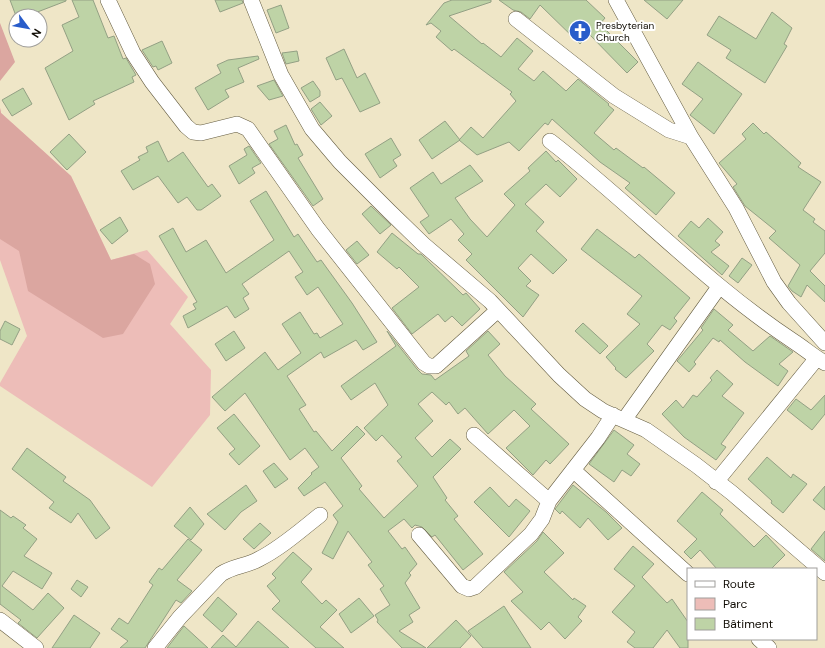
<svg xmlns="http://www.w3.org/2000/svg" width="825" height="648" font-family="'DM Sans',sans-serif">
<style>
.green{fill:#edbdb8}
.forest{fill:#dba6a0}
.building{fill:#bed3a6;stroke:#93a084}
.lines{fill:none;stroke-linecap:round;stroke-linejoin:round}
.minor-casing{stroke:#645c41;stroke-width:16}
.minor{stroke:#fff;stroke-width:15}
.labels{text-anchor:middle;stroke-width:4;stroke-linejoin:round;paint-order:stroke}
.poi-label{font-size:10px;fill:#100c04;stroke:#fff;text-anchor:start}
</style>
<rect width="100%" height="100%" fill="#efe6c7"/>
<path class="green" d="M0,108L1,113L71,176L111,260L147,250L188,297L170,324L211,370L210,415L152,487L0,386V383L27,336L0,260Z"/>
<path class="forest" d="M0,23L15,62L0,81Z
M0,108L1,113L71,176L111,260L134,254L150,264L155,284L123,334L103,338L28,291L19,251L0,239Z"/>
<path class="building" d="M10,0H66V1L27,16H16Z
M72,0H93L108,38L114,36L123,59L126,58L136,75L132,77L134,82L93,101L95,104L69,120L45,68L73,51L62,25L79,17Z
M215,0H242L243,3L220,12Z
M452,0H491V2L449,16L482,44L483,43L501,57L517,38L533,51L518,69L534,81L543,71L566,91L578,79L609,104L608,105L614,110L594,133L614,150L616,148L643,168L644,167L675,193L656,215L625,188L630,183L600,162L552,119L548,125L545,123L519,151L509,142L477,155L459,140L471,127L483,138L516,101L510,94L512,92L454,49L452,51L436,37L441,31L431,23L426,25L444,3Z
M499,0H586L605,18L600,24L638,62L627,73L589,34L580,44L540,5L530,19L521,12L513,10Z
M644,0H683L667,19Z
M281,5L289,28L276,33L267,10Z
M772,12L792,28L784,44L787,46L765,83L726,58L731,50L707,35L719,16L756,39Z
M162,41L172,63L158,70L156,66L153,67L142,50Z
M344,49L357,78L365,73L380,103L360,112L342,78L336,80L326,58Z
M297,51L299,61L286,64L282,53Z
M258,56L259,59L238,68L244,82L225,90L229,97L208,110L195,88L221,73L217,65L228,60Z
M698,62L742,94L714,134L690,115L703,99L682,84Z
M274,80L283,96L269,100L257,86Z
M313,81L320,91V96L310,102L301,88Z
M23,88L32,104L12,116L2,100Z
M320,102L332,116L321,125L311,109Z
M445,121L460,140L432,159L419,140Z
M753,123L764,134L766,132L801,163L798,167L821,182L803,210L815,219L813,222L825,231V253L810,271L825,286V302L807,285L801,297L792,291L788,286L800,265L769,238L776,231L745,206L733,187L737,184L719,163L746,139L742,134Z
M286,125L295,145L297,144L303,155L298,158L323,199L313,206L269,144L278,139L274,131Z
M69,134L86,152L67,170L50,152Z
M391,138L401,155L393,160L397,166L380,178L365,154Z
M158,141L168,162L183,152L208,187L212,184L221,196L201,210H197L187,197L178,203L158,176L133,190L121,171L140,160L138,157L148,152L146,147Z
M249,146L261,163L252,168L255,173L239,184L229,166L247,155L244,149Z
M546,151L556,162L558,160L577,179L560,197L546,184L525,204L544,222L536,231L567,260L553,274L531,254L518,268L531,281L526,286L539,295L523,317L466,260L472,254L458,240L464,234L451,219L429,234L420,222L429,216L410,188L433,172L441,184L470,165L483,181L455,198L470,219L487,237L515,205L504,194L530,171L528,168Z
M266,191L294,237L298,234L317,262L321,260L352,303L377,342L363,350L356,340L324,358L321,352L287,376L306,405L299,409L314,432L316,431L332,451L357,426L365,434L341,458L362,486L359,489L384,518L418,486L397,461L402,457L382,435L376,441L364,428L388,405L375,383L351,400L341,386L396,346L387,331L417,369L422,374L431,375L435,380L469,356L466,351L488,331L500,344L488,355L505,376L536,404L531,409L569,444L550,464L546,460L533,475L506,448L530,426L514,410L488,434L465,408L458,414L449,402L446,405L432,392L418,404L433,421L415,438L432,457L450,439L461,449L433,477L447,498L445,500L458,516L454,519L483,554L463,570L435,535L432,537L422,527L415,525L412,528L404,519L388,531L402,549L405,547L417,564L409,573L411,575L405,583L420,608L409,615L413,622L399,631L426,648H402L377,622L378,620L375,615L390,605L380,589L384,586L368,565L372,562L348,531L333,559L322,553L338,522L333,515L343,506L325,482L304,496L298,488L312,474L311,473L319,467L305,448L290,460L245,393L225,411L212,397L265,352L278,370L301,353L282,324L300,312L314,334L317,333L320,338L343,324L318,287L307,295L295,277L303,272L289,251L242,284L249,294L243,298L249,309L235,318L227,306L188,328L183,316L196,309L193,304L197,302L159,236L173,228L186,252L206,240L226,273L274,240L250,201Z
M371,206L391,225L380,234L362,214Z
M120,217L128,231L112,244L100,230Z
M708,218L723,232L715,241L720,245L711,252L729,266L722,275L678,236L691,221L699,228Z
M597,229L635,258L639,254L690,298L674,318L677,321L670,330L662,325L647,344L654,351L626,378L615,369L616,368L606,357L640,324L627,314L642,296L581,249Z
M392,233L418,254H421L463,295L466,293L480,309L462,326L452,316L445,322L438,314L412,334L392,308L419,287L399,267L397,269L377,252Z
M357,241L369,255L357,264L346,250Z
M742,258L752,265L738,283L729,276Z
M714,309L733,325L728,330L753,351L770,336L793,352L779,364L788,371L778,386L745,362L720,340L719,342L713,338L694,362L696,364L689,372L677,361L703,330L701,328Z
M5,321L20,329L12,345L0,339V331Z
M583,323L608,346L600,354L575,331Z
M234,331L245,348L226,361L215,344Z
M717,370L733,384L722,396L744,413L721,444L726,447L716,460L684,437L662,414L676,400L683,408L693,395L697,397L712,380L710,378Z
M825,395V414L812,430L787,410L796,399L811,410Z
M234,414L260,446L239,465L229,454L235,449L217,428Z
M614,430L634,445L627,454L640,464L631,476L622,470L614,482L589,464Z
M27,448L66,477L63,481L90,500L110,528L96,539L78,513L71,523L49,508L54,502L12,469Z
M767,457L791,478L793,474L807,484L783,513L771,503L772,501L748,479Z
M274,463L288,479L275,488L263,471Z
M246,485L257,501L241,512L225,530L207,514Z
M573,485L606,512L622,528L608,540L588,518L580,528L562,511L560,514L555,509Z
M825,486V510L813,500Z
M490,487L509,507L516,499L530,511L509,537L474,502Z
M702,492L723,510L720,514L754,547L766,535L785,555L771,569H717L700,550L691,559L684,552L697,539L677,521Z
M190,507L204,524L191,540L174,526Z
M0,510L11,518L13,516L26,525L23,528L37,539L24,556L52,573L42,589L13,571L2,586L33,610L48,593L64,608L37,638L18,623L21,620L0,604Z
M260,523L271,533L254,549L243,539Z
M825,531V561L811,549Z
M543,532L564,553L544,572L573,600L574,598L586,606L578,617L582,621L565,639L549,622L541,630L511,601L523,592L504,572L537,541Z
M188,539L202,550L177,580L192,591L181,603L176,600L145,648H120L128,641L111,629L119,618L128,624L153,585L149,582L159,568L162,570Z
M633,546L654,564L642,577L667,603L672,599L688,622V648H680L667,630L653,648H635L627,642L635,632L612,612L635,586L614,569Z
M293,552L312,569L301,582L322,604L326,600L337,610L320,627L344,648H316L272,609L280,601L267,586L276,578L272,574Z
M77,580L88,587L81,597L71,589Z
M218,597L237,614L222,632L203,615Z
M359,598L374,616L351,633L339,614Z
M504,606L531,648H483L468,631Z
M74,615L100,633L90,648H52Z
M456,620L471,636L460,648H427Z
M258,621L289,648H211L223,635L236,647Z
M184,626L208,648H167Z"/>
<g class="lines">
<g class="minor-casing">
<path id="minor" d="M108,0L133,53L152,82L186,126L193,132L201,133L237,124L248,129L318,229L424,363L429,366H436L498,310
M251,0L281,75L312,129L340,162L389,211L423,244L490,301L559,375L585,399L603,411L646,430L696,465L732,493L825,573
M616,0L691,137
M516,19L614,96L669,130L691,137L736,208L774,282L789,303L825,343
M550,141C633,205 705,283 793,341C804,348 814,357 825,363
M624,420L719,287
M474,435L549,501
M573,470L688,574
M716,482L817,358
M419,535L462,586L469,589L475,587L531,534L542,519L549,501L598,438L613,415
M0,620L36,648
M759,639L769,648
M155,648L180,617L221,574C233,566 247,566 259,559C281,548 301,530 320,515"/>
</g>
<use href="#minor" class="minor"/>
</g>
<defs>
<g id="church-disc" transform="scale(1.15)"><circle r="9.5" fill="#285cca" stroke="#fff"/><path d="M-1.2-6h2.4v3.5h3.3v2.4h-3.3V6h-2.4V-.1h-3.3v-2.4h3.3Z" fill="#fff"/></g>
</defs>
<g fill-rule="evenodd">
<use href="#church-disc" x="580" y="31"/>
</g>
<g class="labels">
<g class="poi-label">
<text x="596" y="29">Presbyterian<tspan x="596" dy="12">Church</tspan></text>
</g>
</g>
<rect x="687" y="568" width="130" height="72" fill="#ffffff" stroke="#9f9e9b"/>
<rect x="695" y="581" width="20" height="6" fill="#ffffff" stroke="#9f9e9b"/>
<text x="723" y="588" font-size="12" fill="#100c04">Route</text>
<rect x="695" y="598" width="20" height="12" fill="#edbdb8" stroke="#9f9e9b"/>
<text x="723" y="608" font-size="12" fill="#100c04">Parc</text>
<rect x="695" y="618" width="20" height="12" fill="#bed3a6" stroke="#9f9e9b"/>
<text x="723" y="628" font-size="12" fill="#100c04">Bâtiment</text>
<g transform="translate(28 28) rotate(122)"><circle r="19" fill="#ffffff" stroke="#9f9e9b"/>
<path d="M0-3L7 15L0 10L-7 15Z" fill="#285cca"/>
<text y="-6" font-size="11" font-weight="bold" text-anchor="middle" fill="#100c04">N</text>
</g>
</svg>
